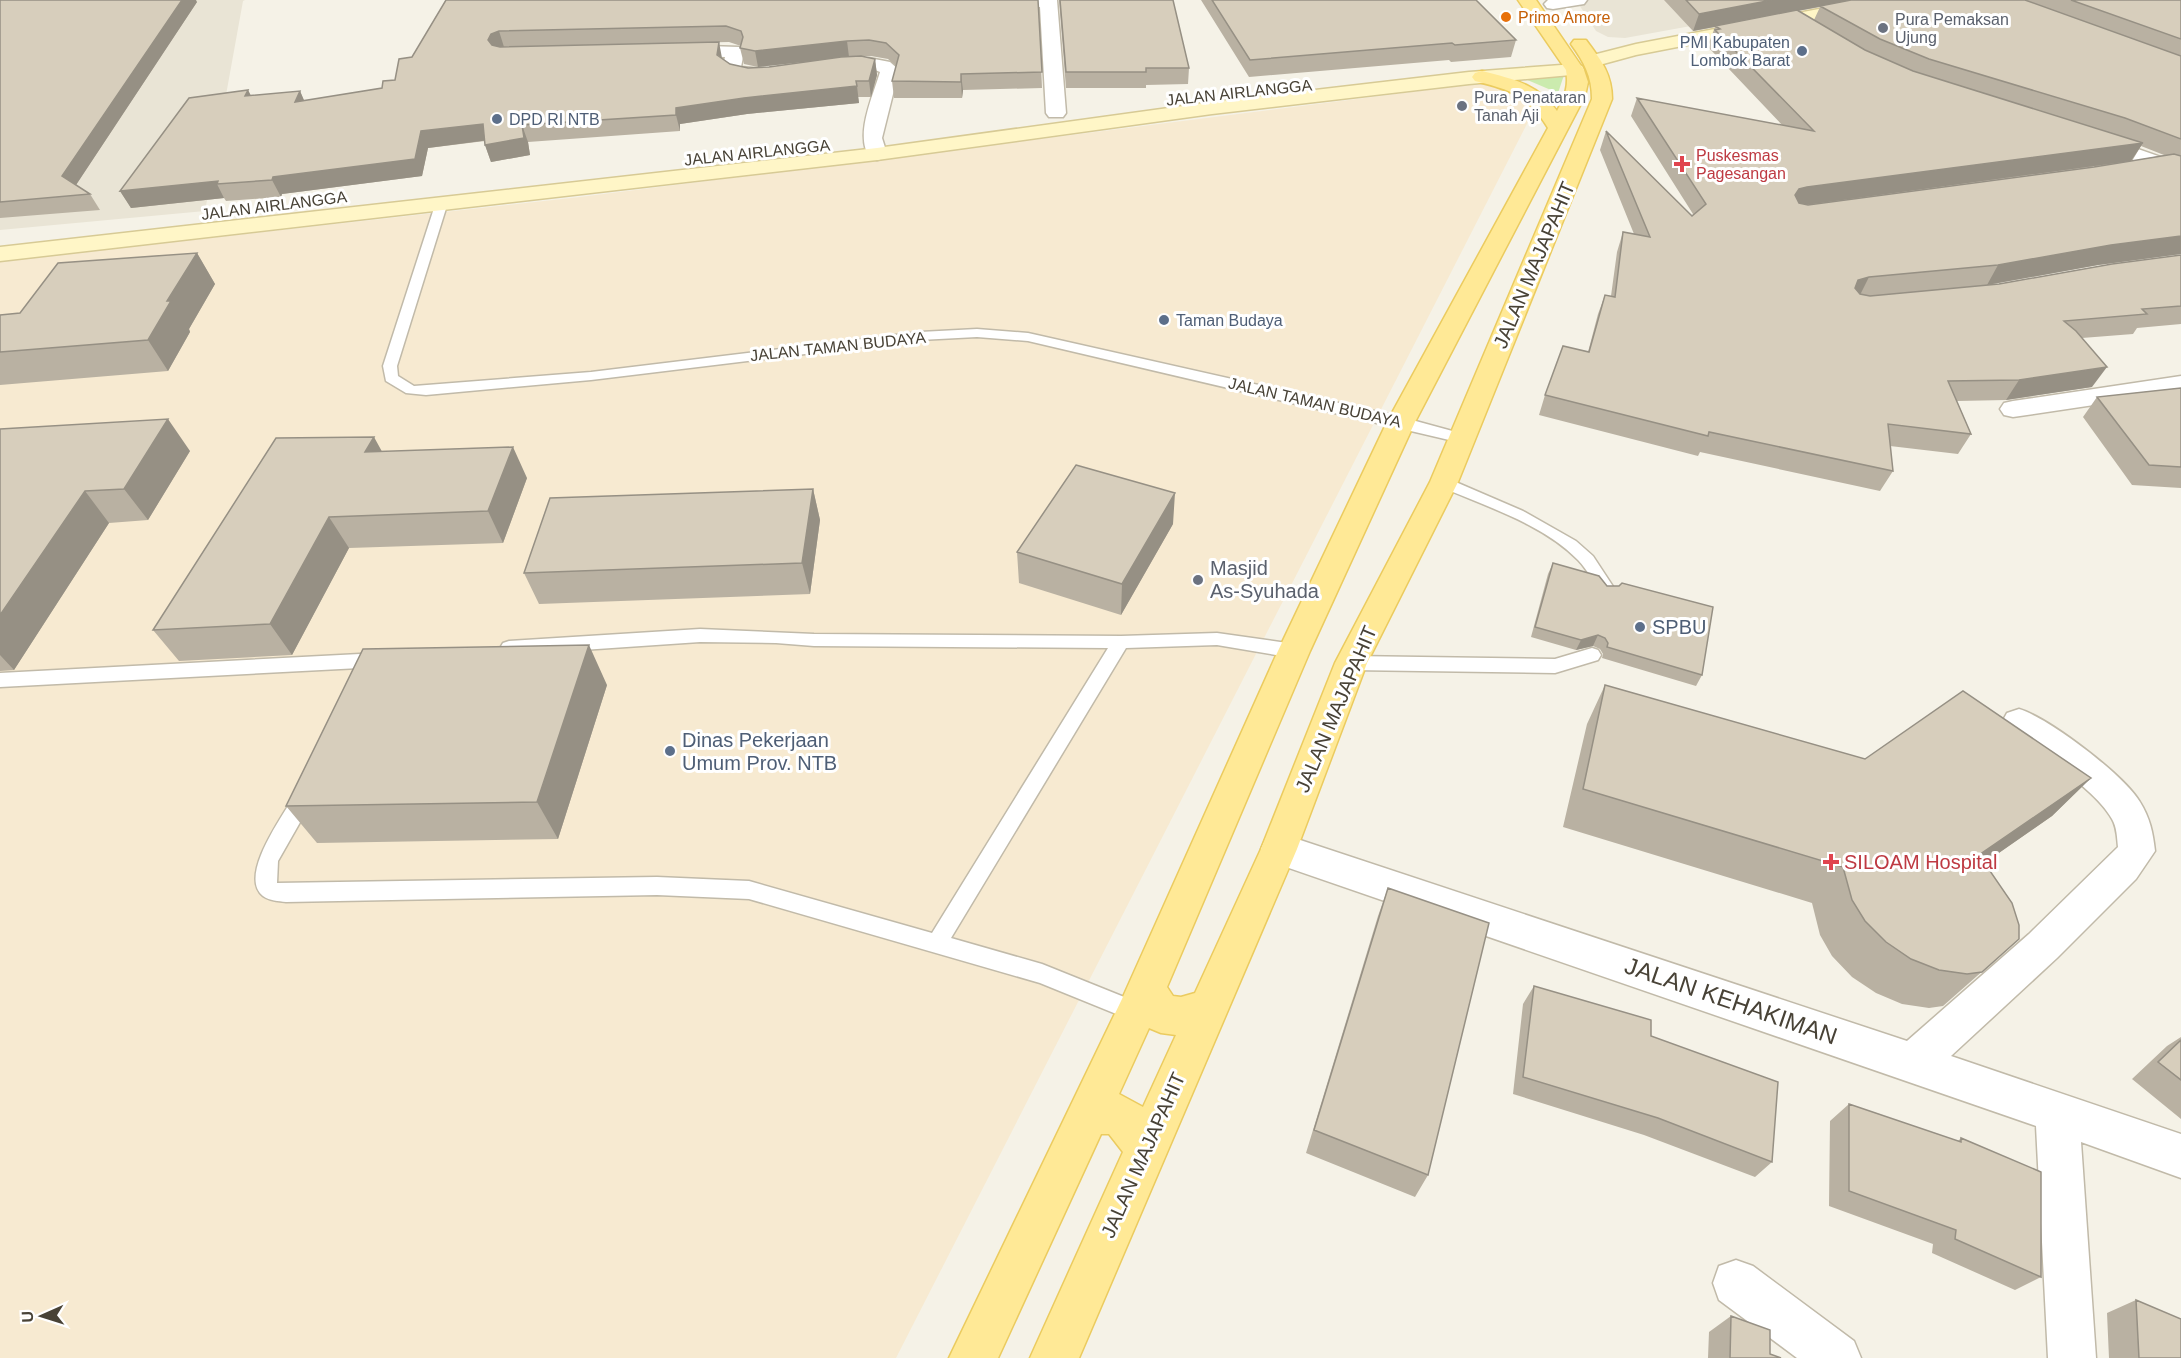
<svg xmlns="http://www.w3.org/2000/svg" width="2181" height="1358" font-family="Arial,sans-serif">
<style>
.residential{fill:#e9e4d5}
.commercial{fill:#f7ead1}
.green{fill:#cbebae}
.lines{fill:none;stroke-linecap:round;stroke-linejoin:round}
.service-casing{stroke:#c1baa9;stroke-width:3}
.minor-casing{stroke:#c1baa9;stroke-width:3}
.tertiary-casing{stroke:#c1baa9;stroke-width:3}
.secondary-casing{stroke:#d7ca95;stroke-width:3}
.primary-casing{stroke:#ebcb5f;stroke-width:3}
.service{fill:#fff;fill-rule:evenodd}
.minor{fill:#fff;fill-rule:evenodd}
.tertiary{fill:#fff;fill-rule:evenodd}
.secondary{fill:#fff6c7;fill-rule:evenodd}
.primary{fill:#ffe996;fill-rule:evenodd}
.wall{fill:#b9b1a2;fill-rule:evenodd}
.shaded-wall{fill:#969084}
.building{fill:#d7cebc;stroke:#969084;stroke-width:1.5}
.food-dot{fill:#e8710a;stroke:#fff;stroke-width:2}
.worship-dot{fill:#6b7280;stroke:#fff;stroke-width:2}
.service-dot{fill:#5c6f8a;stroke:#fff;stroke-width:2}
.health-dot{fill:#e0444e;stroke:#fff;stroke-width:2}
.labels{text-anchor:middle;stroke-width:6;stroke-linejoin:round;paint-order:stroke}
.far-food-label{font-size:16px;fill:#c56008;stroke:#fff;text-anchor:start}
.far-worship-label{font-size:16px;fill:#5b616d;stroke:#fff;text-anchor:start}
.far-service-label{font-size:16px;fill:#4e5e75;stroke:#fff;text-anchor:start}
.far-street-label{font-size:16px;fill:#484236;stroke:#fff}
.far-health-label{font-size:16px;fill:#be3a42;stroke:#fff;text-anchor:start}
.street-label{font-size:20px;fill:#484236;stroke:#fff}
.worship-label{font-size:20px;fill:#5b616d;stroke:#fff;text-anchor:start}
.service-label{font-size:20px;fill:#4e5e75;stroke:#fff;text-anchor:start}
.health-label{font-size:20px;fill:#be3a42;stroke:#fff;text-anchor:start}
.near-street-label{font-size:24px;fill:#484236;stroke:#fff}
</style>
<rect width="100%" height="100%" fill="#f5f2e7"/>
<path class="residential" d="M0,0H245L243,1L205,211L0,230Z
M1576,0H1834L1625,38L1608,37L1596,31Z"/>
<path class="commercial" d="M1483,83L1515,91L1526,100L1531,116L896,1358H0V261L580,197Z"/>
<path class="green" d="M1564,75L1558,93L1525,79Z"/>
<g class="lines">
<g class="service-casing">
<path id="service" d="M442,198L448,202L397,366L398,376L414,386L591,372L920,332L977,329L1028,333L1401,417L1467,435L1469,438L1462,443L1028,341L977,337L920,340L591,380L426,395L406,393L386,381L383,366L436,202Z
M1444,477L1523,511L1576,541L1593,556L1616,591L1614,595H1602C1594,584 1588,570 1578,560C1542,523 1484,506 1439,486L1436,482Z
M700,629L814,634L1121,636L1217,633L1294,644L1300,646L1303,651L1300,656L1294,658L1217,645L1126,648L951,938L1042,964L1144,1005L1147,1012L1144,1019L1136,1022L1040,983L749,899L657,895L286,902C278,901 270,901 263,896C237,876 286,811 298,790L305,788L312,790L315,796L278,861L277,883L657,877L749,881L932,933L1108,648L814,646L776,643L700,642L509,655L503,653L500,648L503,643L509,641Z
M1592,648L1598,650L1601,655L1598,660L1555,673L1351,670L1345,668L1342,663L1345,658L1351,656L1555,659Z
M379,653L385,655L388,660L385,665L379,667L0,687V673Z"/>
</g>
<g class="minor-casing">
<path id="minor" d="M986,0H1057L1066,113L1063,117H1049L1046,113L1040,7L993,8L987,7L984,3Z
M1548,0H1587L1584,4L1553,9L1547,8L1544,4Z
M675,45L739,47L744,52L741,67L775,70L778,74L775,78C759,82 732,83 722,69L725,57L668,55L666,51L668,47Z
M869,58L890,62L899,70L882,138L887,154L884,158L877,160L870,158C854,136 873,96 880,72C862,63 843,76 824,71L822,67L824,63Z
M2181,376V392L2013,417L2004,415L2000,409L2004,403L2013,401Z
M2019,709C2049,718 2124,775 2140,802C2150,818 2153,833 2155,851L2136,879L2057,958L1951,1056L2181,1134V1178L2081,1142L2096,1358H2048L2036,1126L1266,860L1261,849L1266,838L1279,833L1907,1041L2029,934L2118,847C2117,838 2117,827 2112,819C2095,788 2037,753 2007,731L2002,722L2007,713Z
M1736,1260L1753,1266L1854,1341L1861,1358H1797L1719,1300L1713,1283L1719,1266Z"/>
</g>
<g class="tertiary-casing">
<path id="tertiary" d="M2092,133L2181,164V177L2085,143L2082,139L2085,135Z"/>
</g>
<g class="secondary-casing">
<path id="secondary" d="M1866,0H1902L1899,4L1893,5L1636,55L1592,67L1585,65L1583,61L1585,57L1636,44Z
M1575,64L1582,66L1584,70L1582,74L1469,84L1212,114L877,160L0,261V247L877,148L1212,102L1469,72Z"/>
</g>
<g class="primary-casing">
<path id="primary" d="M1518,0H1536L1584,70L1588,82L1585,96L1415,422L1310,651L1167,987L1173,996L1181,997L1195,993L1261,849L1335,663L1430,482L1592,99C1592,76 1584,62 1571,44L1574,40H1586C1601,60 1612,74 1612,99L1458,482L1367,663L1297,849L1079,1358H1030L1123,1152L1109,1134H1101L998,1358H949L1122,999L1278,651L1387,422L1548,128C1528,95 1511,90 1475,81L1472,77L1475,73L1482,71C1513,79 1538,84 1557,111C1565,96 1569,86 1566,70ZM1149,1028L1161,1033L1176,1035L1143,1107L1119,1094Z"/>
</g>
<use href="#service" class="service"/>
<use href="#minor" class="minor"/>
<use href="#tertiary" class="tertiary"/>
<use href="#secondary" class="secondary"/>
<use href="#primary" class="primary"/>
</g>
<path class="wall" d="M0,0L197,2L76,185L90,194L100,210L0,218Z
M446,0H1038L1042,88L963,90L962,98H894L892,81L896,66L888,59L871,56H862L875,59L877,75L871,97H858L859,103L747,114L680,124V131L528,142L530,155L491,162L485,145V141L428,148L422,176L282,194L281,197L226,201L224,198L131,208L120,191L248,90L251,96L300,91L304,101L382,88L395,80L412,57ZM729,42L741,46L740,48L744,64L758,67L822,60L769,67L748,68L730,64L722,58L504,47Z
M1059,0H1173L1189,68L1188,84L1146,85V88H1066Z
M1201,0H1476L1516,40L1511,57L1451,62L1449,60L1249,77Z
M1664,0H2181V254L2098,265L1987,285L1999,284L2181,255V324L2137,328L2133,334L2082,338L2092,387L2006,400L1957,401L1971,434L1958,454L1890,446L1893,471L1880,491L1700,452L1698,456L1539,415L1545,395L1588,352L1598,314L1605,295L1611,296L1617,252L1623,232L1634,234L1600,150L1606,131L1692,216L1693,214L1631,116L1637,98L1783,126L1709,48L1710,44L1709,43L1715,27L1693,31ZM1820,7L1814,20L1797,11L1809,9ZM2141,146L2164,155L2132,161ZM2121,163L2094,167L1806,205Z
M197,253L215,284L189,329L190,332L168,371L0,385V315L20,313Z
M2181,388V488L2132,485L2083,417L2097,397Z
M0,429L190,451L148,520L109,523L14,670L0,671Z
M382,451L527,478L503,543L349,548L292,655L179,661L153,630Z
M813,489L820,520L810,594L539,604L524,573Z
M1173,524L1121,615L1019,583L1017,552Z
M1553,563L1607,586L1702,675L1696,686L1602,658L1603,654L1600,649L1593,646L1576,650L1531,637L1548,574Z
M607,685L558,839L317,843L286,806Z
M1605,685L1865,759L2091,778L2052,816L1984,863L2019,939L1943,1006L1929,1008L1902,1004L1876,993L1852,977L1832,956L1820,935L1812,903L1563,827L1587,724Z
M1388,888L1428,1175L1415,1197L1306,1153L1378,916Z
M1534,986L1651,1036L1772,1162L1755,1177L1644,1135L1513,1094L1523,1004Z
M2181,1037V1119L2132,1079L2167,1046Z
M1849,1104L1958,1141L1961,1138L2041,1277L2015,1290L1932,1253L1933,1244L1829,1206L1830,1121Z
M2136,1300L2181,1358H2109L2107,1313Z
M1731,1316L1770,1354L1781,1358H1708L1709,1332Z"/>
<path class="shaded-wall" d="M182,0H196L197,2L72,191L62,176Z
M1772,0H1854L1693,31L1699,14Z
M499,31L504,47L496,50L488,40L491,34Z
M847,41L849,57L758,67L755,51Z
M719,42L722,58L717,55Z
M875,59L877,75L871,97L869,81Z
M961,74L963,90L962,98L961,82Z
M857,86L859,103L747,114L680,124V131L676,115V108L744,98Z
M248,90L256,106L245,96Z
M300,91L307,107L295,102Z
M483,124L489,140L428,148L422,176L282,194L281,197L272,180L273,177L421,131Z
M522,125L528,142L530,155L491,162L485,145Z
M2143,143L2131,161L1798,206L1795,195L1799,189L1807,187Z
M218,181L217,184L224,198L131,208L120,191Z
M2181,236V254L2098,265L1987,285L1998,265L2111,245Z
M197,253L215,284L189,329L190,332L168,371L148,340L167,301Z
M1869,277L1859,297L1848,300L1858,280Z
M2107,367L2092,387L2006,400L2019,380Z
M168,419L190,451L148,520L124,489Z
M374,437L391,468L365,452Z
M513,447L527,478L503,543L488,511Z
M813,489L820,520L810,594L802,563Z
M85,491L109,523L14,670L0,655V615Z
M1175,493L1173,524L1121,615L1122,584Z
M329,517L349,548L292,655L270,624Z
M1598,635L1593,646L1576,650L1581,640Z
M589,645L607,685L558,839L537,802Z
M2091,778L2052,816L1943,892L1979,855Z"/>
<path class="building" d="M0,0H182L62,176L90,194L0,202Z
M446,0H1038L1042,72L961,74V82L892,81L899,55L886,43L869,40L847,41L755,51L740,48L743,37L741,31L726,26L499,31L491,34L488,40L492,45L500,47L719,42L717,55L730,64L748,68L769,67L841,57L861,56L875,59L869,81H856L857,86L744,98L676,108V115L522,125L524,138L485,145L483,124L421,131L415,159L273,177L272,180L217,184L218,181L120,191L189,98L248,90L245,96L300,91L295,102L382,88L383,81L395,80L399,59L412,57Z
M1060,0H1173L1189,68H1146V72H1066Z
M1212,0H1476L1516,40L1455,45L1452,43L1250,60Z
M1686,0H1772L1699,14Z
M1851,0H2025L2181,56V139L2125,118L1929,59L1880,39L1820,6Z
M2071,0H2181V39Z
M1797,10L1865,50L1913,71L2143,143L1807,187L1799,189L1795,195L1799,203L1808,205L2094,167L2174,154L2181,156V236L2111,245L1998,265L1869,277L1858,280L1855,288L1860,294L1870,296L1999,284L2112,264L2181,255V306L2142,309L2147,314L2064,321L2076,331L2107,367L2019,380L1948,381L1971,434L1888,424L1893,471L1709,432L1708,436L1545,395L1563,346L1589,352L1605,295L1615,297L1623,232L1650,237L1606,131L1692,216L1706,204L1637,98L1814,131L1715,30L1720,29L1715,26Z
M197,253L167,301H171L148,340L0,352V315L20,313L58,263Z
M2181,388V467L2149,465L2097,397Z
M168,419L124,489L85,491L0,615V429Z
M374,437L365,452L513,447L488,511L329,517L270,624L153,630L276,438Z
M1076,465L1175,493L1122,584L1017,552Z
M813,489L802,563L524,573L550,498Z
M1553,563L1599,576L1607,586H1619L1622,583L1713,607L1702,675L1607,647L1608,643L1605,638L1598,635L1581,640L1535,627Z
M589,645L537,802L286,806L363,649Z
M1605,685L1865,759L1963,691L2091,778L1979,855L2012,903L2019,925V939L1982,972L1967,974L1939,970L1911,959L1886,942L1865,921L1852,900L1843,867L1583,789Z
M1388,888L1489,923L1428,1175L1314,1130Z
M1534,986L1651,1020V1036L1778,1082L1772,1162L1658,1118L1523,1077Z
M2181,1040V1080L2158,1062Z
M1849,1104L1961,1142V1138L2041,1172V1277L1955,1239L1956,1230L1849,1191Z
M2136,1300L2181,1319V1358H2139Z
M1731,1316L1770,1330V1354L1781,1358H1730Z"/>
<circle class="food-dot" cx="1506" cy="17" r="6"/>
<g class="worship-dot">
<circle cx="1883" cy="28" r="6"/>
<circle cx="1462" cy="106" r="6"/>
<circle cx="1198" cy="580" r="6"/>
</g>
<g class="service-dot">
<circle cx="1802" cy="51" r="6"/>
<circle cx="497" cy="119" r="6"/>
<circle cx="1164" cy="320" r="6"/>
<circle cx="1640" cy="627" r="6"/>
<circle cx="670" cy="751" r="6"/>
</g>
<g class="health-dot">
<path d="M1679 155h6v6h6v6h-6v6h-6v-6h-6v-6h6z"/>
<path d="M1828 853h6v6h6v6h-6v6h-6v-6h-6v-6h6z"/>
</g>
<g class="labels">
<g class="far-food-label">
<text x="1518" y="23">Primo Amore</text>
</g>
<g class="far-worship-label">
<text x="1895" y="25">Pura Pemaksan<tspan x="1895" dy="18">Ujung</tspan></text>
<text x="1474" y="103">Pura Penataran<tspan x="1474" dy="18">Tanah Aji</tspan></text>
</g>
<g class="far-service-label">
<text x="1790" y="48" text-anchor="end">PMI Kabupaten<tspan x="1790" dy="18">Lombok Barat</tspan></text>
<text x="509" y="125">DPD RI NTB</text>
<text x="1176" y="326">Taman Budaya</text>
</g>
<g class="far-street-label">
<text transform="translate(1239 92) rotate(-6)" y="6">JALAN AIRLANGGA</text>
<text transform="translate(757 152) rotate(-6)" y="6">JALAN AIRLANGGA</text>
<text transform="translate(274 205) rotate(-7)" y="6">JALAN AIRLANGGA</text>
<text transform="translate(838 346) rotate(-6)" y="6">JALAN TAMAN BUDAYA</text>
<text transform="translate(1315 402) rotate(13)" y="6">JALAN TAMAN BUDAYA</text>
</g>
<g class="far-health-label">
<text x="1696" y="161">Puskesmas<tspan x="1696" dy="18">Pagesangan</tspan></text>
</g>
<g class="street-label">
<text transform="translate(1534 265) rotate(-67)" y="7">JALAN MAJAPAHIT</text>
<text transform="translate(1336 709) rotate(-67)" y="7">JALAN MAJAPAHIT</text>
<text transform="translate(1143 1155) rotate(-66)" y="7">JALAN MAJAPAHIT</text>
</g>
<g class="worship-label">
<text x="1210" y="575">Masjid<tspan x="1210" dy="23">As-Syuhada</tspan></text>
</g>
<g class="service-label">
<text x="1652" y="634">SPBU</text>
<text x="682" y="747">Dinas Pekerjaan<tspan x="682" dy="23">Umum Prov. NTB</tspan></text>
</g>
<g class="health-label">
<text x="1844" y="869">SILOAM Hospital</text>
</g>
<g class="near-street-label">
<text transform="translate(1731 1001) rotate(19)" y="8">JALAN KEHAKIMAN</text>
</g>
</g>
<g transform="translate(42 1316) rotate(267)" stroke="#ffffff" stroke-width="4.5" paint-order="stroke">
<path d="M0-4.5L10 22L0 15L-10 22Z" fill="#484236"/>
<text y="-9" font-size="16" font-weight="bold" text-anchor="middle" fill="#484236">U</text>
</g>
</svg>
